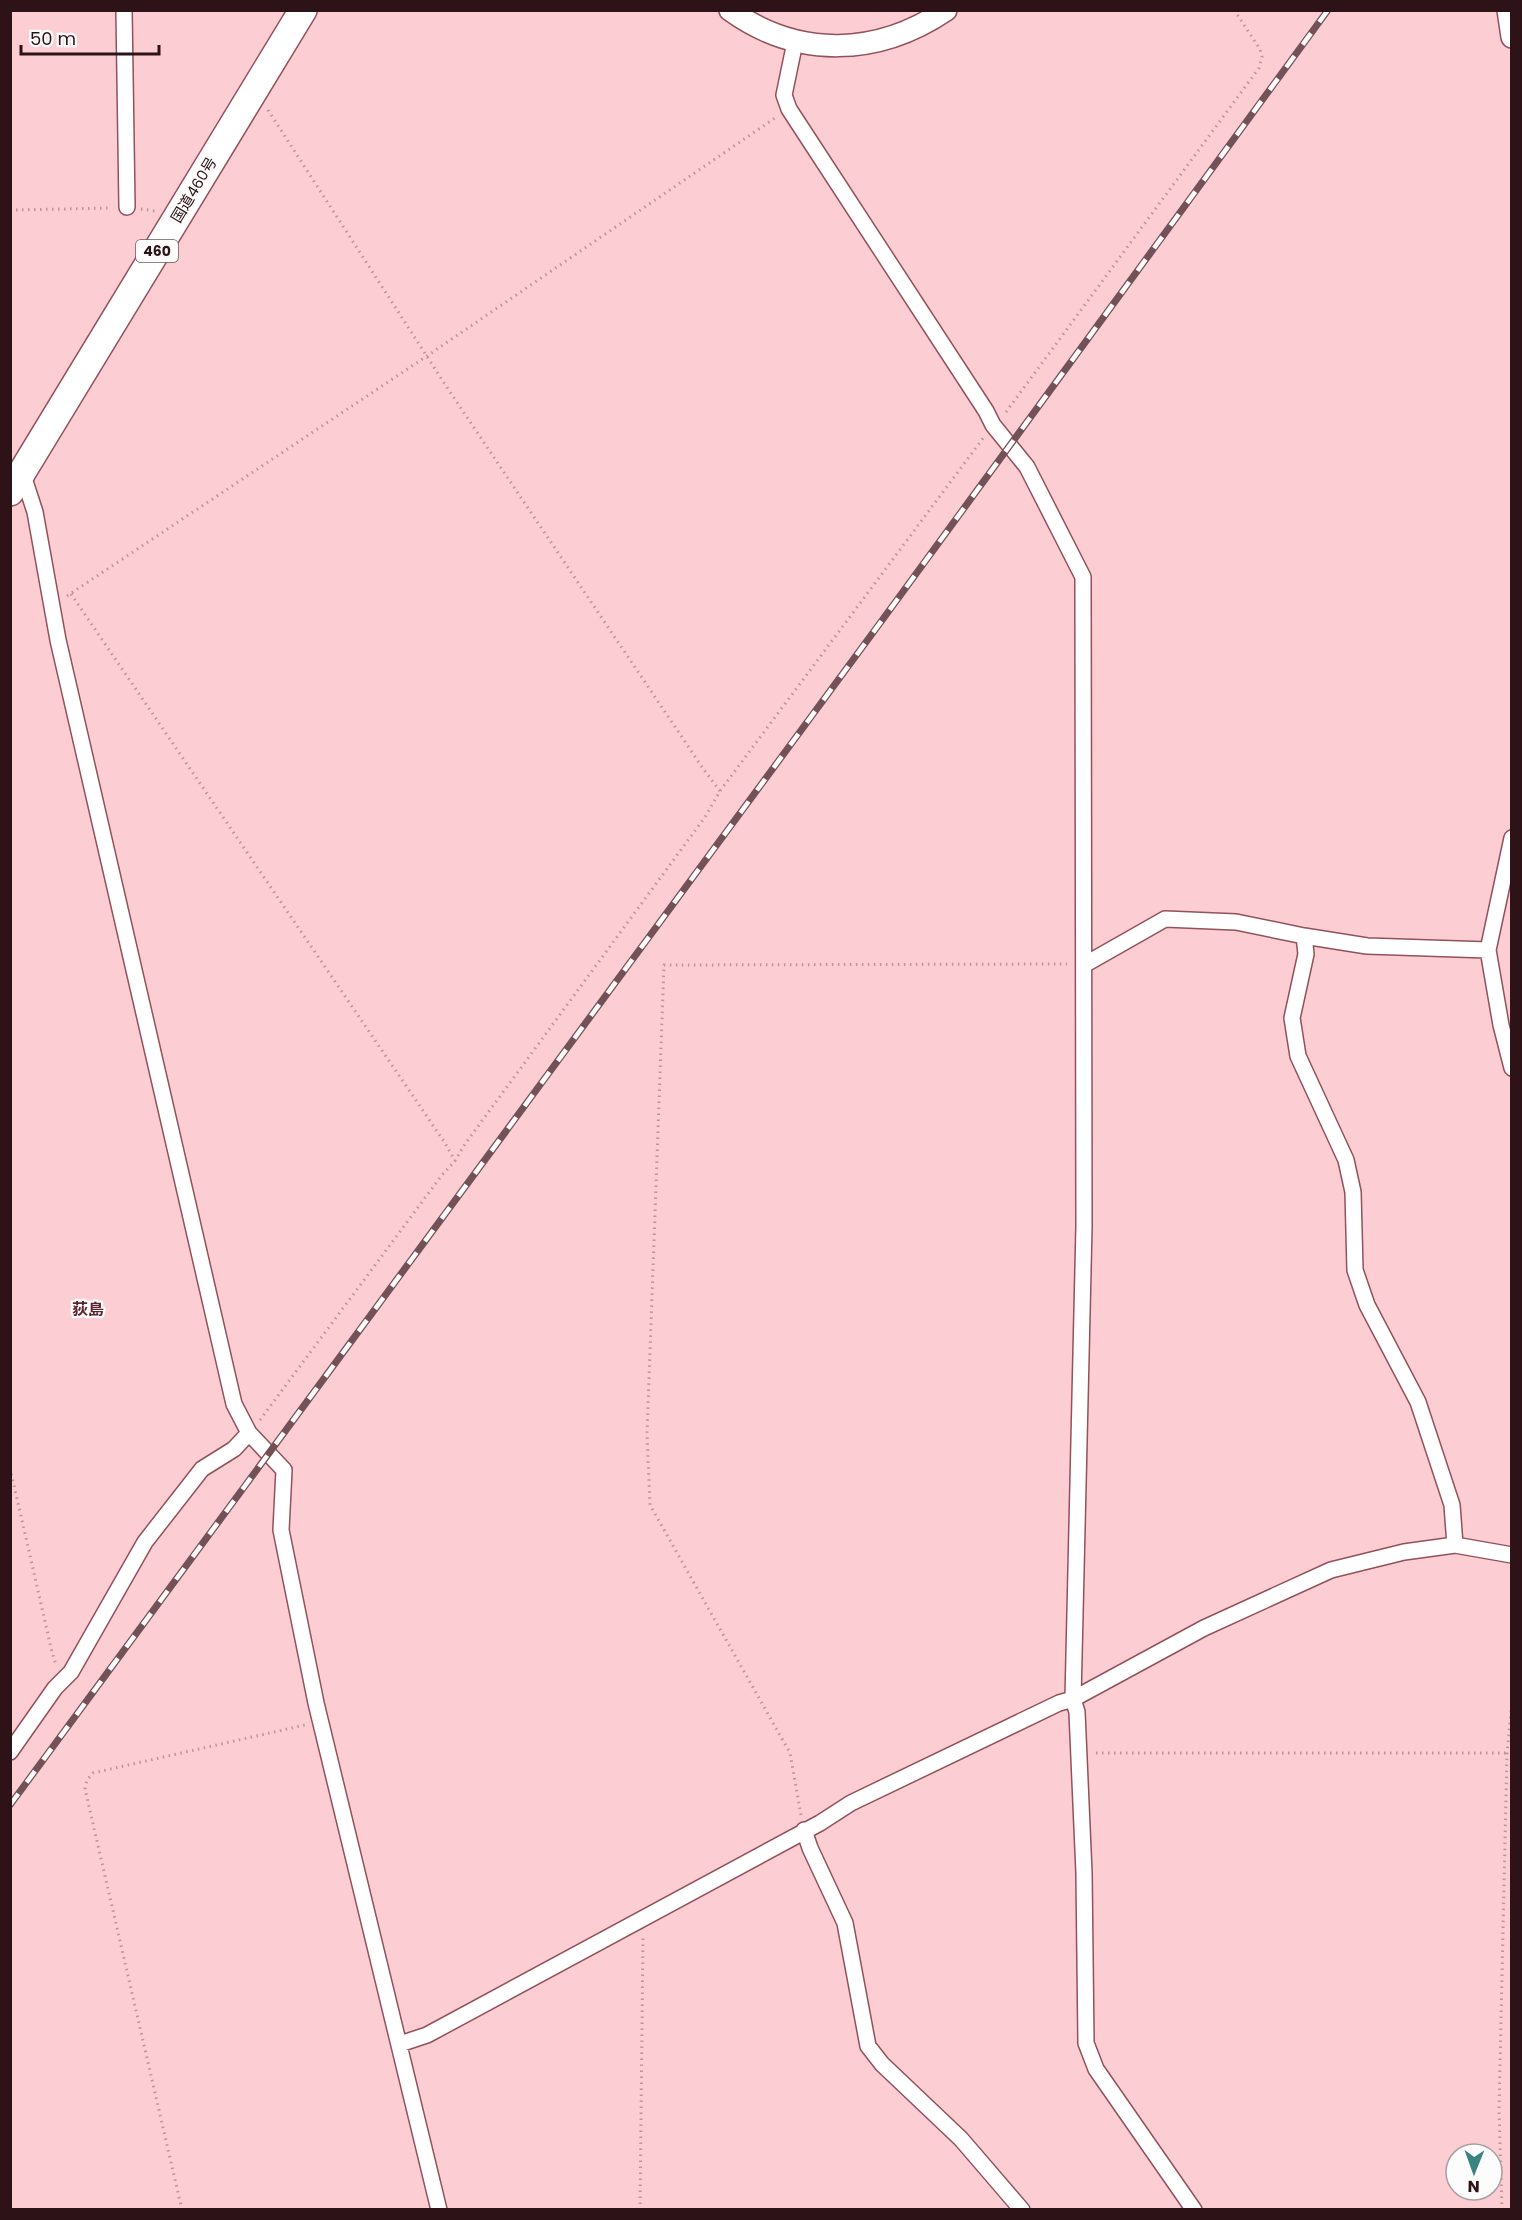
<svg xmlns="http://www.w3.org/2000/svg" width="1522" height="2220" font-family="Poppins,'Noto Sans JP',sans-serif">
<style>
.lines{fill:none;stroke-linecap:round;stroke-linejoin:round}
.street-casing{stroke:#92515b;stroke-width:18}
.secondary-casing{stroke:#92515b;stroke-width:24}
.highway-casing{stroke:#92515b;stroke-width:30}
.path{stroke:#bc9499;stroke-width:3;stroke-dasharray:1.5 4.5;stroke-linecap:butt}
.street{stroke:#fff;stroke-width:15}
.secondary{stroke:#fff;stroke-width:21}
.highway{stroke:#fff;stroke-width:27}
.rail-casing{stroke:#735257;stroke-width:7}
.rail{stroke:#fcfcfc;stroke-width:4.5;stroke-dasharray:14;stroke-linecap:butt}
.labels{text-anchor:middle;stroke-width:4.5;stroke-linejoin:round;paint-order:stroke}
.shield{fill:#fcfcfc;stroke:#6b595c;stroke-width:1.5}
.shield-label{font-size:14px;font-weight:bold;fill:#2d1317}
.street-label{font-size:15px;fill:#2d1317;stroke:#fcfcfc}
.neighbourhood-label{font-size:16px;font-weight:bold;fill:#5e232e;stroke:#fcfcfc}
</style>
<rect width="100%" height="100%" fill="#fcced3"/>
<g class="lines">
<g class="street-casing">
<path id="street" d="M124,10L127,207
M795,42L784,95L789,109L986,411L993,425L1027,467L1083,577L1084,1226L1073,1699L1077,1712L1084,1873L1086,2043L1096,2069L1194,2210
M22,472L35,512L58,640L234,1404L249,1433L284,1470L281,1530L316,1703L439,2210
M1512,838L1488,950L1501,1025L1512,1068
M1304,936L1306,954L1292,1018L1298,1056L1346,1160L1353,1192L1355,1270L1367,1305L1418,1402L1452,1505L1455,1545
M1084,965L1165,919L1236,922L1304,936L1367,946L1488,950
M10,1752L55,1688L71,1672L145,1542L202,1469L234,1449L249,1433
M804,1830L810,1848L845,1923L868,2046L882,2064L961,2139L1022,2210
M400,2044L427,2035L820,1823L851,1803L1059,1703L1073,1699L1204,1628L1331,1570L1404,1552L1455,1545L1512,1555"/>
</g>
<g class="secondary-casing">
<path id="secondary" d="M730,10C798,59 878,56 946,10
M1508,10L1512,37"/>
</g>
<g class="highway-casing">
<path id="highway" d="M10,492L303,10"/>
</g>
<path class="path" d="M268,110L448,389L704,770L720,791
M141,209L155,211
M10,210L111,208
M1006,412L1259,68L1262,57L1260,49L1234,10
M71,594L445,1143L455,1161
M67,596L427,356L775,118
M260,1420L442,1175L455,1161L465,1144L705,817L720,791L984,437
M10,1468L52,1652L56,1665
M1096,1753H1512
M801,1815L790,1753L650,1505L647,1434L664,965L1067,964
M182,2210L85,1789L87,1780L93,1773L305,1725
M640,2210L643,1938
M1502,2210L1499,2110L1507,1753L1512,1702"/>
<use href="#street" class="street"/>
<use href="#secondary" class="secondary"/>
<use href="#highway" class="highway"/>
<g class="rail-casing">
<path id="rail" d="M10,1805L883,619L1328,10"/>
</g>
<use href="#rail" class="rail"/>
</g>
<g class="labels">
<rect class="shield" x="136" y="240" width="42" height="22" rx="4.5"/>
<g class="shield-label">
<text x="157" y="256">460</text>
</g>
<g class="street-label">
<text transform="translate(194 190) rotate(-59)" y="5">国道460号</text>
</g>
<g class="neighbourhood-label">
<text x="88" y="1315">荻島</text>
</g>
</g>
<rect width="1522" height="2220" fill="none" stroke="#2d1317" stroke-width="24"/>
<g transform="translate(1474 2172) rotate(181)"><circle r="28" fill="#fcfcfc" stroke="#a99fa0" stroke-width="1.5"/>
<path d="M0-4.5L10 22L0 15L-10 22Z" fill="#3b8380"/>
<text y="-9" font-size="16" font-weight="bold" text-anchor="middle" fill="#2d1317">N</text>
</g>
<path d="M21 45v9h138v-9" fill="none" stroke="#2d1317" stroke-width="3"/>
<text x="30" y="45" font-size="18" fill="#2d1317" stroke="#fcfcfc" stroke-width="4.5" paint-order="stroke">50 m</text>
</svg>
